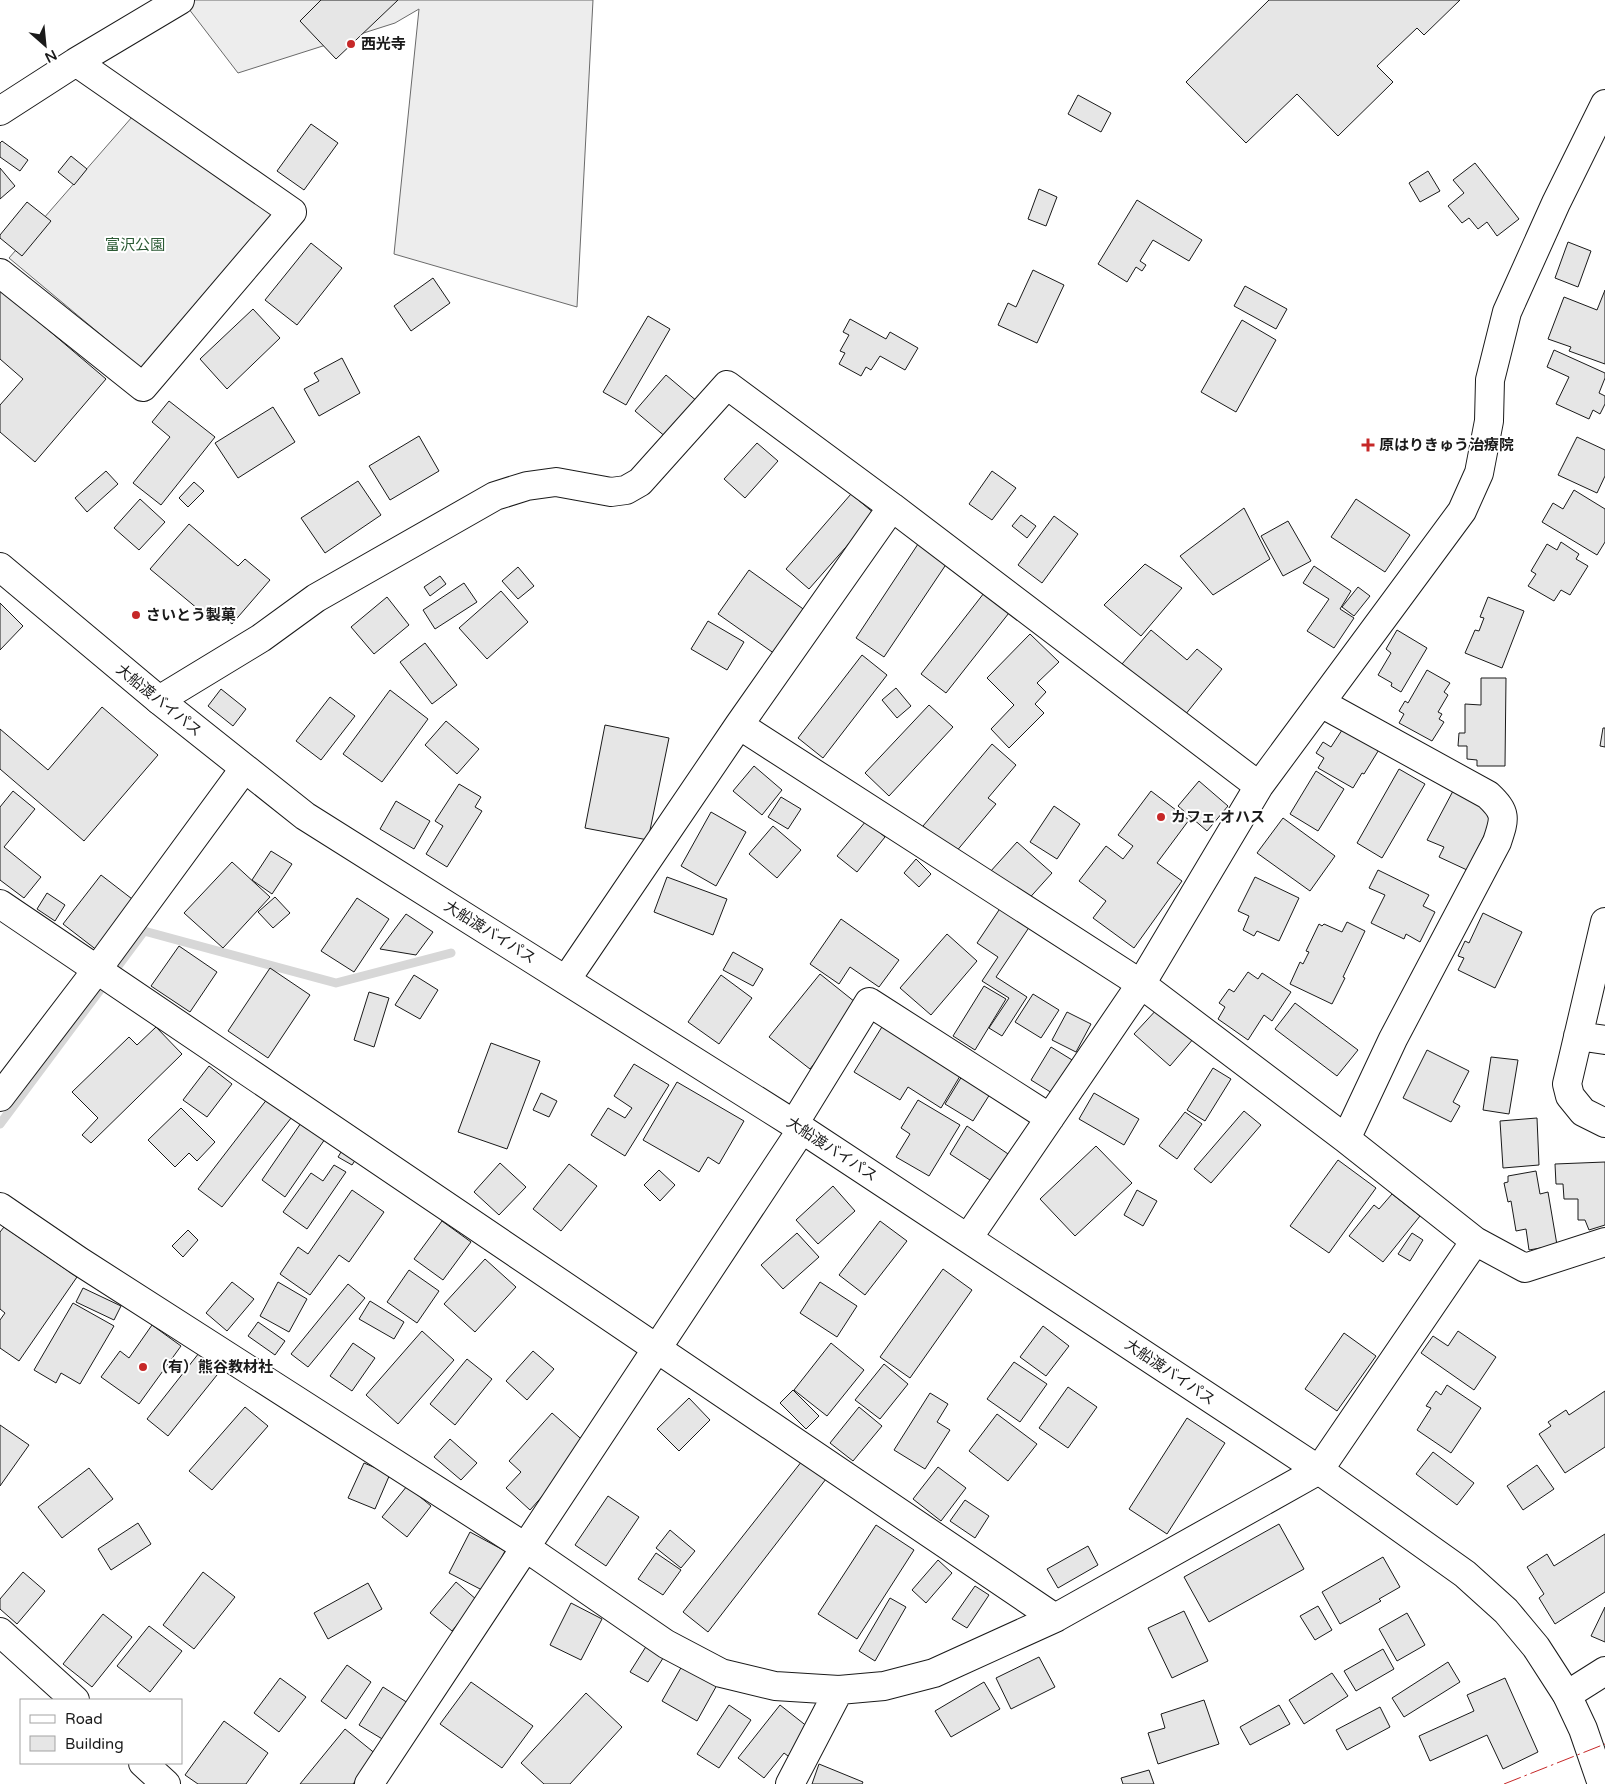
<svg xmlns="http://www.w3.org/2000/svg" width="1605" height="1784" font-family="'Varela Round','Noto Sans JP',sans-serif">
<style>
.built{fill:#ededed;stroke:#6a6a6a}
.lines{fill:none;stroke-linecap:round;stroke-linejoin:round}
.stream{stroke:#d7d7d7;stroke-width:9}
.building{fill:#e6e6e6;stroke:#1a1a1a}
.minor-casing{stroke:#1a1a1a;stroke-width:30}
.highway-casing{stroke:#1a1a1a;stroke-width:30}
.minor{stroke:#fff;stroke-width:28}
.highway{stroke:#fff;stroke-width:28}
.power{stroke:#c62828;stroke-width:1;stroke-dasharray:18 4 2.5 4;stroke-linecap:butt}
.poi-dot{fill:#c62828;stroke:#fff;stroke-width:2}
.labels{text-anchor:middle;stroke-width:4;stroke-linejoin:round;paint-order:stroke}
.poi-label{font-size:15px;font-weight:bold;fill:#1a1a1a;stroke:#fff;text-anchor:start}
.park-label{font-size:15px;fill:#2b5a34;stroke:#fff}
.street-label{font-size:15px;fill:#1a1a1a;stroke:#fff}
</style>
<rect width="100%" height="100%" fill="#fff"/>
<path class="built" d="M182,0H593L577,307L394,254L419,9L395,23L238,73Z
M139,109L276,211L142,369L9,258Z"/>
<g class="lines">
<path class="stream" d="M118,966L144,931L336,983L451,953
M0,1124L100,990"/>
</g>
<path class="building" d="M321,0H398L336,59L300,21Z
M1269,0H1460L1424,35L1417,28L1377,66L1393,82L1338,136L1297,94L1246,143L1186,82Z
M1078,95L1111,113L1101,132L1068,114Z
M311,124L338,143L304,190L277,171Z
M2,141L28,160L20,171L0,157V143Z
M71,156L87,169L74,185L58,172Z
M1475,163L1519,219L1497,236L1487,222L1478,229L1469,218L1462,223L1448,206L1464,193L1453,180Z
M0,168L15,186L0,199Z
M1428,171L1440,191L1420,202L1409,183Z
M1039,189L1057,197L1046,226L1028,219Z
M1137,200L1202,240L1189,261L1153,240L1140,261L1146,265L1142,271L1136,267L1127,282L1098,264Z
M27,202L51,221L22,256L0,238V235Z
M1568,242L1591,251L1578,287L1555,278Z
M311,243L342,268L297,325L265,300Z
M1033,270L1064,285L1037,343L998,325L1008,303L1016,307Z
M433,278L450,303L411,331L394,306Z
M1245,286L1287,309L1276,329L1234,306Z
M0,289L106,379L35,462L0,432V405L23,379L0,359Z
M1605,290V364L1569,351L1571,347L1548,339L1564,297L1597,310Z
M253,309L280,338L227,389L200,359Z
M648,316L670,329L626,405L603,392Z
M850,319L886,339L890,332L918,348L905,370L880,356L871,370L866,367L861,376L839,364L845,353L840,351L849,335L843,332Z
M1242,320L1276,340L1236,412L1201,392Z
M1554,350L1605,373V378L1599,393L1605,396V404L1600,414L1593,410L1589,419L1556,404L1569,377L1547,367Z
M342,358L360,393L319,416L304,389L319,381L314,373Z
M666,375L698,402L667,438L635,411Z
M169,401L215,437L161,505L133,483L170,437L152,422Z
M273,407L295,442L238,478L215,443Z
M419,436L439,471L390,500L369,466Z
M1577,437L1605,450V476L1597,493L1558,475Z
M757,443L778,461L745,498L724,479Z
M106,471L118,484L87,512L75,498Z
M992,471L1016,488L992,520L969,504Z
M358,481L381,515L325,553L301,518Z
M194,482L204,491L188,507L179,498Z
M1574,490L1605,509V542L1597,555L1542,522L1553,503L1563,509Z
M851,494L875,514L809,589L786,569Z
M140,499L165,522L139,550L114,528Z
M1356,499L1410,535L1385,572L1331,537Z
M1244,508L1270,559L1213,595L1180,556Z
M1021,515L1036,526L1027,538L1012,526Z
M1054,516L1078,534L1042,583L1018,565Z
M1288,521L1311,561L1283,576L1261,536Z
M189,524L238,566L245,559L270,580L232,624L210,606L204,614L150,569Z
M920,541L949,560L884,657L856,638Z
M1561,542L1579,554L1576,559L1588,566L1570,595L1561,590L1554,601L1528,586L1536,574L1531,571L1547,544L1557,550Z
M1145,564L1182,588L1141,636L1104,605Z
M1314,566L1351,591L1340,609L1354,618L1334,648L1307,631L1329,599L1303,583Z
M518,567L534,586L518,599L502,581Z
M749,570L806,611L775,654L718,614Z
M440,576L446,584L430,596L424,587Z
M464,583L477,602L435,629L423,610Z
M991,584L1016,604L946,693L921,674Z
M1358,587L1370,596L1354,616L1342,607Z
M501,591L528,622L487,659L459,628Z
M387,597L409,625L374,654L351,627Z
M1488,597L1524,611L1502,668L1465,653L1475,630L1479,631L1484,618L1480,617Z
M0,603L23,626L0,650Z
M708,621L744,642L727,670L691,649Z
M1151,630L1187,660L1197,649L1222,669L1185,715L1122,664Z
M1397,630L1427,648L1401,692L1391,686L1392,683L1378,675L1391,653L1386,649Z
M1030,634L1059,662L1037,683L1046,692L1035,704L1044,713L1009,748L991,729L1014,705L987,678Z
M425,643L457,685L432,704L400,662Z
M862,655L887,675L823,758L798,738Z
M1427,670L1450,683L1444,692L1448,695L1438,712L1442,714L1439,719L1444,722L1432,741L1399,723L1404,714L1399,711L1405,701L1408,703Z
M1481,678H1506L1505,766H1477V760L1467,759V746H1458L1459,733H1465V704L1481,705Z
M896,688L911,706L897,718L882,700Z
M221,689L246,709L233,726L208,706Z
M390,690L428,719L382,782L343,754Z
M330,697L355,716L321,760L296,741Z
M929,705L953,727L889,796L865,773Z
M102,707L158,755L84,841L0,769V729L48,770Z
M446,721L479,749L457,774L425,745Z
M605,725L669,738L648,840L585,828Z
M1344,727L1380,748L1364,774L1362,773L1353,788L1318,768L1324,758L1316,753L1323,742L1331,747Z
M1603,728H1605V747L1600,746Z
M992,744L1016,765L988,798L996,804L955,853L923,826Z
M754,766L782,790L762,815L733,791Z
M1399,769L1425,784L1382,858L1357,843Z
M1316,771L1344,789L1318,831L1290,814Z
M1199,781L1228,806L1207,831L1178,806Z
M459,784L481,797L475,807L482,811L447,867L426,854L443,826L435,821Z
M13,791L35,809L4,847L41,877L24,898L0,880V807Z
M1151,791L1189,820L1157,863L1182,881L1134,948L1093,918L1106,901L1079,881L1106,846L1123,859L1133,846L1118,835Z
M1453,791L1500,815L1489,826L1467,870L1439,857L1444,847L1427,840Z
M781,797L801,809L788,829L768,817Z
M396,801L430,821L414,849L380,829Z
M1054,806L1080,824L1057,859L1030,842Z
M711,812L746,832L716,886L681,866Z
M1283,818L1335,856L1310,891L1257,853Z
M866,821L885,837L857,872L837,856Z
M773,826L801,850L777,878L749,854Z
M1017,842L1052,873L1025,903L990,872Z
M271,851L292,864L272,894L252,880Z
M916,859L931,874L919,887L904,873Z
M232,862L270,897L223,948L184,913Z
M1378,870L1429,895L1423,906L1435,912L1420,942L1406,934L1404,939L1371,923L1385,895L1369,888Z
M101,875L136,902L98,951L63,924Z
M667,877L727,899L713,935L654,912Z
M1255,877L1299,898L1279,941L1257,931L1254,936L1243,930L1249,916L1238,911Z
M47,893L65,905L55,921L37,909Z
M275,897L290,913L273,928L258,912Z
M357,898L389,919L354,972L321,951Z
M1001,907L1030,926L996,977L1027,997L1002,1036L989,1028L1009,998L982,981L998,957L977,943Z
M1483,913L1522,932L1495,988L1458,970L1464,958L1458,956L1465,941L1469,943Z
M406,914L433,932L416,955L380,949Z
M841,919L899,960L879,987L850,967L839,984L810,964Z
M1347,922L1365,931L1343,977L1345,978L1332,1004L1290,984L1300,962L1303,964L1309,952L1306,951L1319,924L1322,926L1324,924L1342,932Z
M947,934L977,961L931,1015L900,988Z
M179,946L217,972L190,1012L151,986Z
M733,952L763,969L753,986L723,970Z
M270,968L310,995L268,1058L228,1031Z
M1248,972L1258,979L1262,973L1291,992L1272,1021L1264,1015L1248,1040L1218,1019L1225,1007L1219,1003L1229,989L1234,992Z
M820,974L860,1006L810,1069L769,1037Z
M414,975L438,990L420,1019L395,1005Z
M721,975L752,998L719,1044L688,1022Z
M984,986L1006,999L975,1050L953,1036Z
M369,992L389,998L374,1047L354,1040Z
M1033,994L1059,1010L1041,1038L1015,1022Z
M1295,1003L1358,1050L1337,1076L1275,1029Z
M1159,1007L1194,1038L1170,1066L1134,1034Z
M1067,1012L1091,1024L1076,1052L1052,1040Z
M885,1022L963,1071L941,1108L908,1087L900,1100L854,1072Z
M156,1027L182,1054L91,1143L82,1135L98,1118L72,1092L129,1037L137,1045Z
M491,1043L540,1061L507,1149L458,1132Z
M1051,1047L1077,1063L1057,1096L1031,1080Z
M1427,1050L1469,1071L1453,1102L1460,1106L1451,1122L1403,1098Z
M1491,1057L1518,1060L1509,1114L1483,1110Z
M634,1064L669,1085L625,1156L591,1135L608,1108L625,1118L632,1108L614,1096Z
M209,1066L232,1084L207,1117L183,1100Z
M1213,1068L1231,1079L1205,1121L1187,1110Z
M962,1076L990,1094L973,1121L945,1104Z
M677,1082L744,1121L719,1164L708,1157L699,1172L643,1140Z
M541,1093L557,1101L549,1117L533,1110Z
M1094,1093L1139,1119L1124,1145L1079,1119Z
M271,1094L295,1113L222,1207L198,1189Z
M918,1100L960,1125L929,1176L896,1157L910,1134L901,1128Z
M181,1108L215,1142L197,1161L189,1153L175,1167L148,1140Z
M1244,1111L1261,1125L1211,1183L1194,1169Z
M1185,1112L1202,1124L1177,1159L1159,1146Z
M1537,1118L1539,1165L1503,1168L1500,1121Z
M301,1123L325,1139L285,1197L262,1180Z
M967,1126L1014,1158L996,1184L950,1154Z
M346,1144L360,1153L352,1165L338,1157Z
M1096,1146L1132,1183L1075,1236L1040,1199Z
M1338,1160L1376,1188L1329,1253L1290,1226Z
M1605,1162V1225L1589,1230L1585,1220H1578V1199H1564L1563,1184H1556L1555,1164Z
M500,1163L526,1187L499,1215L474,1192Z
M569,1164L597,1186L561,1231L533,1209Z
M334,1165L346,1172L307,1229L283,1212L311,1173L323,1181Z
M659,1170L675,1185L660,1201L644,1185Z
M1536,1171L1540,1194L1548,1192L1557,1245L1529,1250L1526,1229L1516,1231L1511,1201L1508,1202L1504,1183L1508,1182V1176Z
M833,1186L855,1211L818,1244L796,1220Z
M352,1190L384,1212L349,1262L339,1255L310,1295L280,1274L298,1247L308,1254Z
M1137,1190L1157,1201L1143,1226L1124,1215Z
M1392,1194L1420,1216L1383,1262L1349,1236L1374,1205L1379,1209Z
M442,1221L471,1242L443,1280L414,1259Z
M880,1221L907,1241L865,1295L839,1275Z
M4,1227L77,1277L19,1361L0,1348V1320L5,1313L0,1309V1232Z
M188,1230L198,1240L183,1257L172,1246Z
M797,1233L819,1257L783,1289L761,1265Z
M1412,1233L1423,1240L1410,1261L1398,1254Z
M485,1259L516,1287L475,1332L444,1304Z
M943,1269L972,1290L910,1378L880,1357Z
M409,1270L439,1291L417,1323L387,1302Z
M232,1282L254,1299L227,1331L206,1313Z
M278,1282L307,1299L289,1332L260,1316Z
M820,1282L857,1306L837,1337L800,1313Z
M348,1284L365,1298L308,1367L291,1354Z
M83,1288L121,1306L114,1320L76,1302Z
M370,1301L404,1322L394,1339L359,1319Z
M73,1303L114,1326L80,1384L61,1373L56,1383L34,1370Z
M258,1322L285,1341L275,1355L248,1336Z
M152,1325L181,1346L139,1404L101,1377L120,1351L129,1358Z
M1043,1326L1069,1346L1046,1376L1020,1357Z
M422,1331L454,1360L398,1424L366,1395Z
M1458,1331L1496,1357L1474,1390L1421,1353L1433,1336L1448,1346Z
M1344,1333L1376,1356L1337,1411L1305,1389Z
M353,1343L375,1358L352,1391L330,1376Z
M831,1343L864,1370L827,1416L794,1390Z
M533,1351L554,1369L527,1400L506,1381Z
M199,1353L221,1370L168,1436L147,1419Z
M467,1359L492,1379L455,1425L430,1404Z
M1014,1362L1047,1384L1020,1422L987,1399Z
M884,1364L908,1384L880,1419L855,1400Z
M1447,1385L1481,1408L1451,1453L1417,1430L1431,1408L1426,1406L1436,1391L1441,1395Z
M1068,1387L1097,1407L1068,1448L1039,1428Z
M793,1390L819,1416L806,1429L780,1403Z
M1605,1391V1447L1565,1473L1539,1434L1551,1426L1548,1422L1566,1410L1569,1415Z
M930,1393L948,1404L937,1422L950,1430L925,1469L894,1450Z
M689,1398L710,1420L679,1451L657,1429Z
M245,1407L268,1426L212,1490L189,1471Z
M859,1407L882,1426L853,1461L830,1443Z
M552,1413L588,1445L530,1510L506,1488L521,1472L509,1461Z
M997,1414L1037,1444L1008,1481L969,1451Z
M1187,1418L1225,1443L1167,1534L1129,1509Z
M0,1425L29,1445L0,1486Z
M450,1439L477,1463L461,1480L434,1457Z
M1433,1452L1474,1483L1457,1505L1416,1474Z
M802,1461L826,1479L708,1632L683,1612Z
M364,1463L390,1474L375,1509L348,1498Z
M1537,1465L1554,1489L1523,1510L1507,1486Z
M938,1467L966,1488L941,1521L913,1499Z
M89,1468L113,1499L62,1538L38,1507Z
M407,1486L431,1506L407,1537L382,1517Z
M608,1496L639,1517L606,1566L575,1545Z
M965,1500L989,1516L975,1538L950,1521Z
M138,1523L151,1544L111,1570L98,1549Z
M1279,1524L1304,1569L1209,1622L1184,1577Z
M876,1525L914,1550L857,1639L818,1614Z
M670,1530L695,1551L681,1568L656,1548Z
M470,1532L505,1551L484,1591L449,1573Z
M1605,1534V1592L1555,1624L1539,1598L1544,1594L1527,1567L1547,1554L1554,1566Z
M1088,1546L1098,1565L1058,1588L1047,1569Z
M656,1553L681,1570L663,1595L638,1579Z
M1383,1557L1400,1587L1379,1599L1381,1601L1340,1624L1322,1592Z
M938,1560L952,1573L926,1603L912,1590Z
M23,1572L45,1591L17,1624L0,1609V1599Z
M203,1572L235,1597L194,1649L163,1625Z
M456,1582L477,1600L452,1631L430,1613Z
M368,1583L382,1609L328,1639L314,1613Z
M975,1586L989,1595L967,1628L952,1619Z
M890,1598L906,1607L875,1661L859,1651Z
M571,1603L602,1619L581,1660L550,1645Z
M1318,1606L1332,1630L1315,1640L1300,1616Z
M1605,1607V1642L1591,1636Z
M1184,1611L1208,1661L1172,1678L1148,1628Z
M1407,1613L1425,1645L1397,1661L1379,1629Z
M103,1614L132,1637L92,1687L63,1664Z
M149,1626L182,1651L150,1692L117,1666Z
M647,1645L665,1655L648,1682L630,1672Z
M1383,1649L1394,1669L1356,1691L1344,1671Z
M1039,1657L1055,1687L1011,1709L996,1678Z
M1448,1662L1460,1682L1404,1717L1392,1698Z
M347,1665L371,1682L346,1719L321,1701Z
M682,1666L717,1685L697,1721L662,1701Z
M1332,1673L1348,1696L1304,1724L1289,1700Z
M280,1678L306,1697L279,1732L254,1713Z
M1505,1678L1538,1752L1503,1769L1487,1735L1430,1761L1419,1736L1474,1711L1467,1695Z
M471,1682L533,1726L502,1768L440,1724Z
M984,1682L1000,1709L951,1737L935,1711Z
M383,1687L408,1703L384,1740L359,1725Z
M586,1693L622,1727L570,1784H544L521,1763Z
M1204,1700L1219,1744L1158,1764L1148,1733L1165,1728L1161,1714Z
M729,1705L751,1720L719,1768L697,1754Z
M780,1705L813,1731L792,1759L784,1753L764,1778L738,1758Z
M1279,1705L1290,1724L1250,1745L1240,1727Z
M1380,1707L1390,1727L1347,1750L1336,1730Z
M224,1721L268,1753L246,1784H198L185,1775Z
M345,1729L377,1755L353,1784H300Z
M819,1764L863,1782L862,1784H812Z
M1149,1770L1154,1784H1123L1121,1778Z"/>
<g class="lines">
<g class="minor-casing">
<path id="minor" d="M0,111L76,62L180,0
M0,273L143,387L292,212L76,62
M159,700L261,638L316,598L495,496L527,486L556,482L611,492L626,490L640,482L727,385L892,507
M1321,703L1488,795C1507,813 1505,818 1497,842L1393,1039L1346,1139
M0,904L1055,1618
M1605,922L1567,1084L1570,1096L1583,1112L1605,1123
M566,980L739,725L892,507L1259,786
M1578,1036L1605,1040
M0,1097L96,971L244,769
M794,1124L869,1002L1050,1118
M0,1207L79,1261L525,1547L666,1644L721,1673L775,1686L839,1690L884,1686L934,1673L1055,1618L1319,1470L1475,1241L1346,1139L1141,984L739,725
M968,1238L1141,984L1259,786L1462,511L1479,473L1489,421L1490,380L1507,312L1556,203L1605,104
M1475,1241L1525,1268L1605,1242
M0,1632L75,1700
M1567,1695L1605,1671
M143,1763L166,1784
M369,1784L802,1129
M790,1784L839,1690"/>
</g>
<g class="highway-casing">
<path id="highway" d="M0,567L159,700L305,816L794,1124L1319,1470L1465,1574L1506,1611L1536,1647L1567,1695L1583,1729L1602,1784"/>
</g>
<use href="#minor" class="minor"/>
<use href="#highway" class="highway"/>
<path class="power" d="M1504,1784L1605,1744"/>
</g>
<g class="poi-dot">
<circle cx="351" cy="44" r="5"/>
<path d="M1365.5 437.5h5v5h5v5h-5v5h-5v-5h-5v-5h5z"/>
<circle cx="136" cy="615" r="5"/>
<circle cx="1161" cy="817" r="5"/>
<circle cx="143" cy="1367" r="5"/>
</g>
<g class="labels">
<g class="poi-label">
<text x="361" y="49">西光寺</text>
<text x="1379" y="450">原はりきゅう治療院</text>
<text x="146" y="620">さいとう製菓</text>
<text x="1171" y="822">カフェ オハス</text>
<text x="153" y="1372">（有）熊谷教材社</text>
</g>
<g class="park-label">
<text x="135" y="250">富沢公園</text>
</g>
<g class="street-label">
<text transform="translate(159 700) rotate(39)" y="5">大船渡バイパス</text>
<text transform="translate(490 932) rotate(32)" y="5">大船渡バイパス</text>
<text transform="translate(832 1149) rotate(33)" y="5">大船渡バイパス</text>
<text transform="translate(1170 1372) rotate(34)" y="5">大船渡バイパス</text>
</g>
</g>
<rect x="20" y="1699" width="162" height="65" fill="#ffffff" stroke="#a3a3a3"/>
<rect x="30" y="1715" width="25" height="8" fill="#ffffff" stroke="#a3a3a3"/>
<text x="65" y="1724" font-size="15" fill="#1a1a1a">Road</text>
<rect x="30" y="1736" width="25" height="15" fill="#e6e6e6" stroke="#a3a3a3"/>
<text x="65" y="1749" font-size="15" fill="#1a1a1a">Building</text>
<g transform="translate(45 45) rotate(153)" stroke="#ffffff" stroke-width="4" paint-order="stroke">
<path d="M0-4L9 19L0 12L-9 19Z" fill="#1a1a1a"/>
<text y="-8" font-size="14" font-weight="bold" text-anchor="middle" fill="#1a1a1a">N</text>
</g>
</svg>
